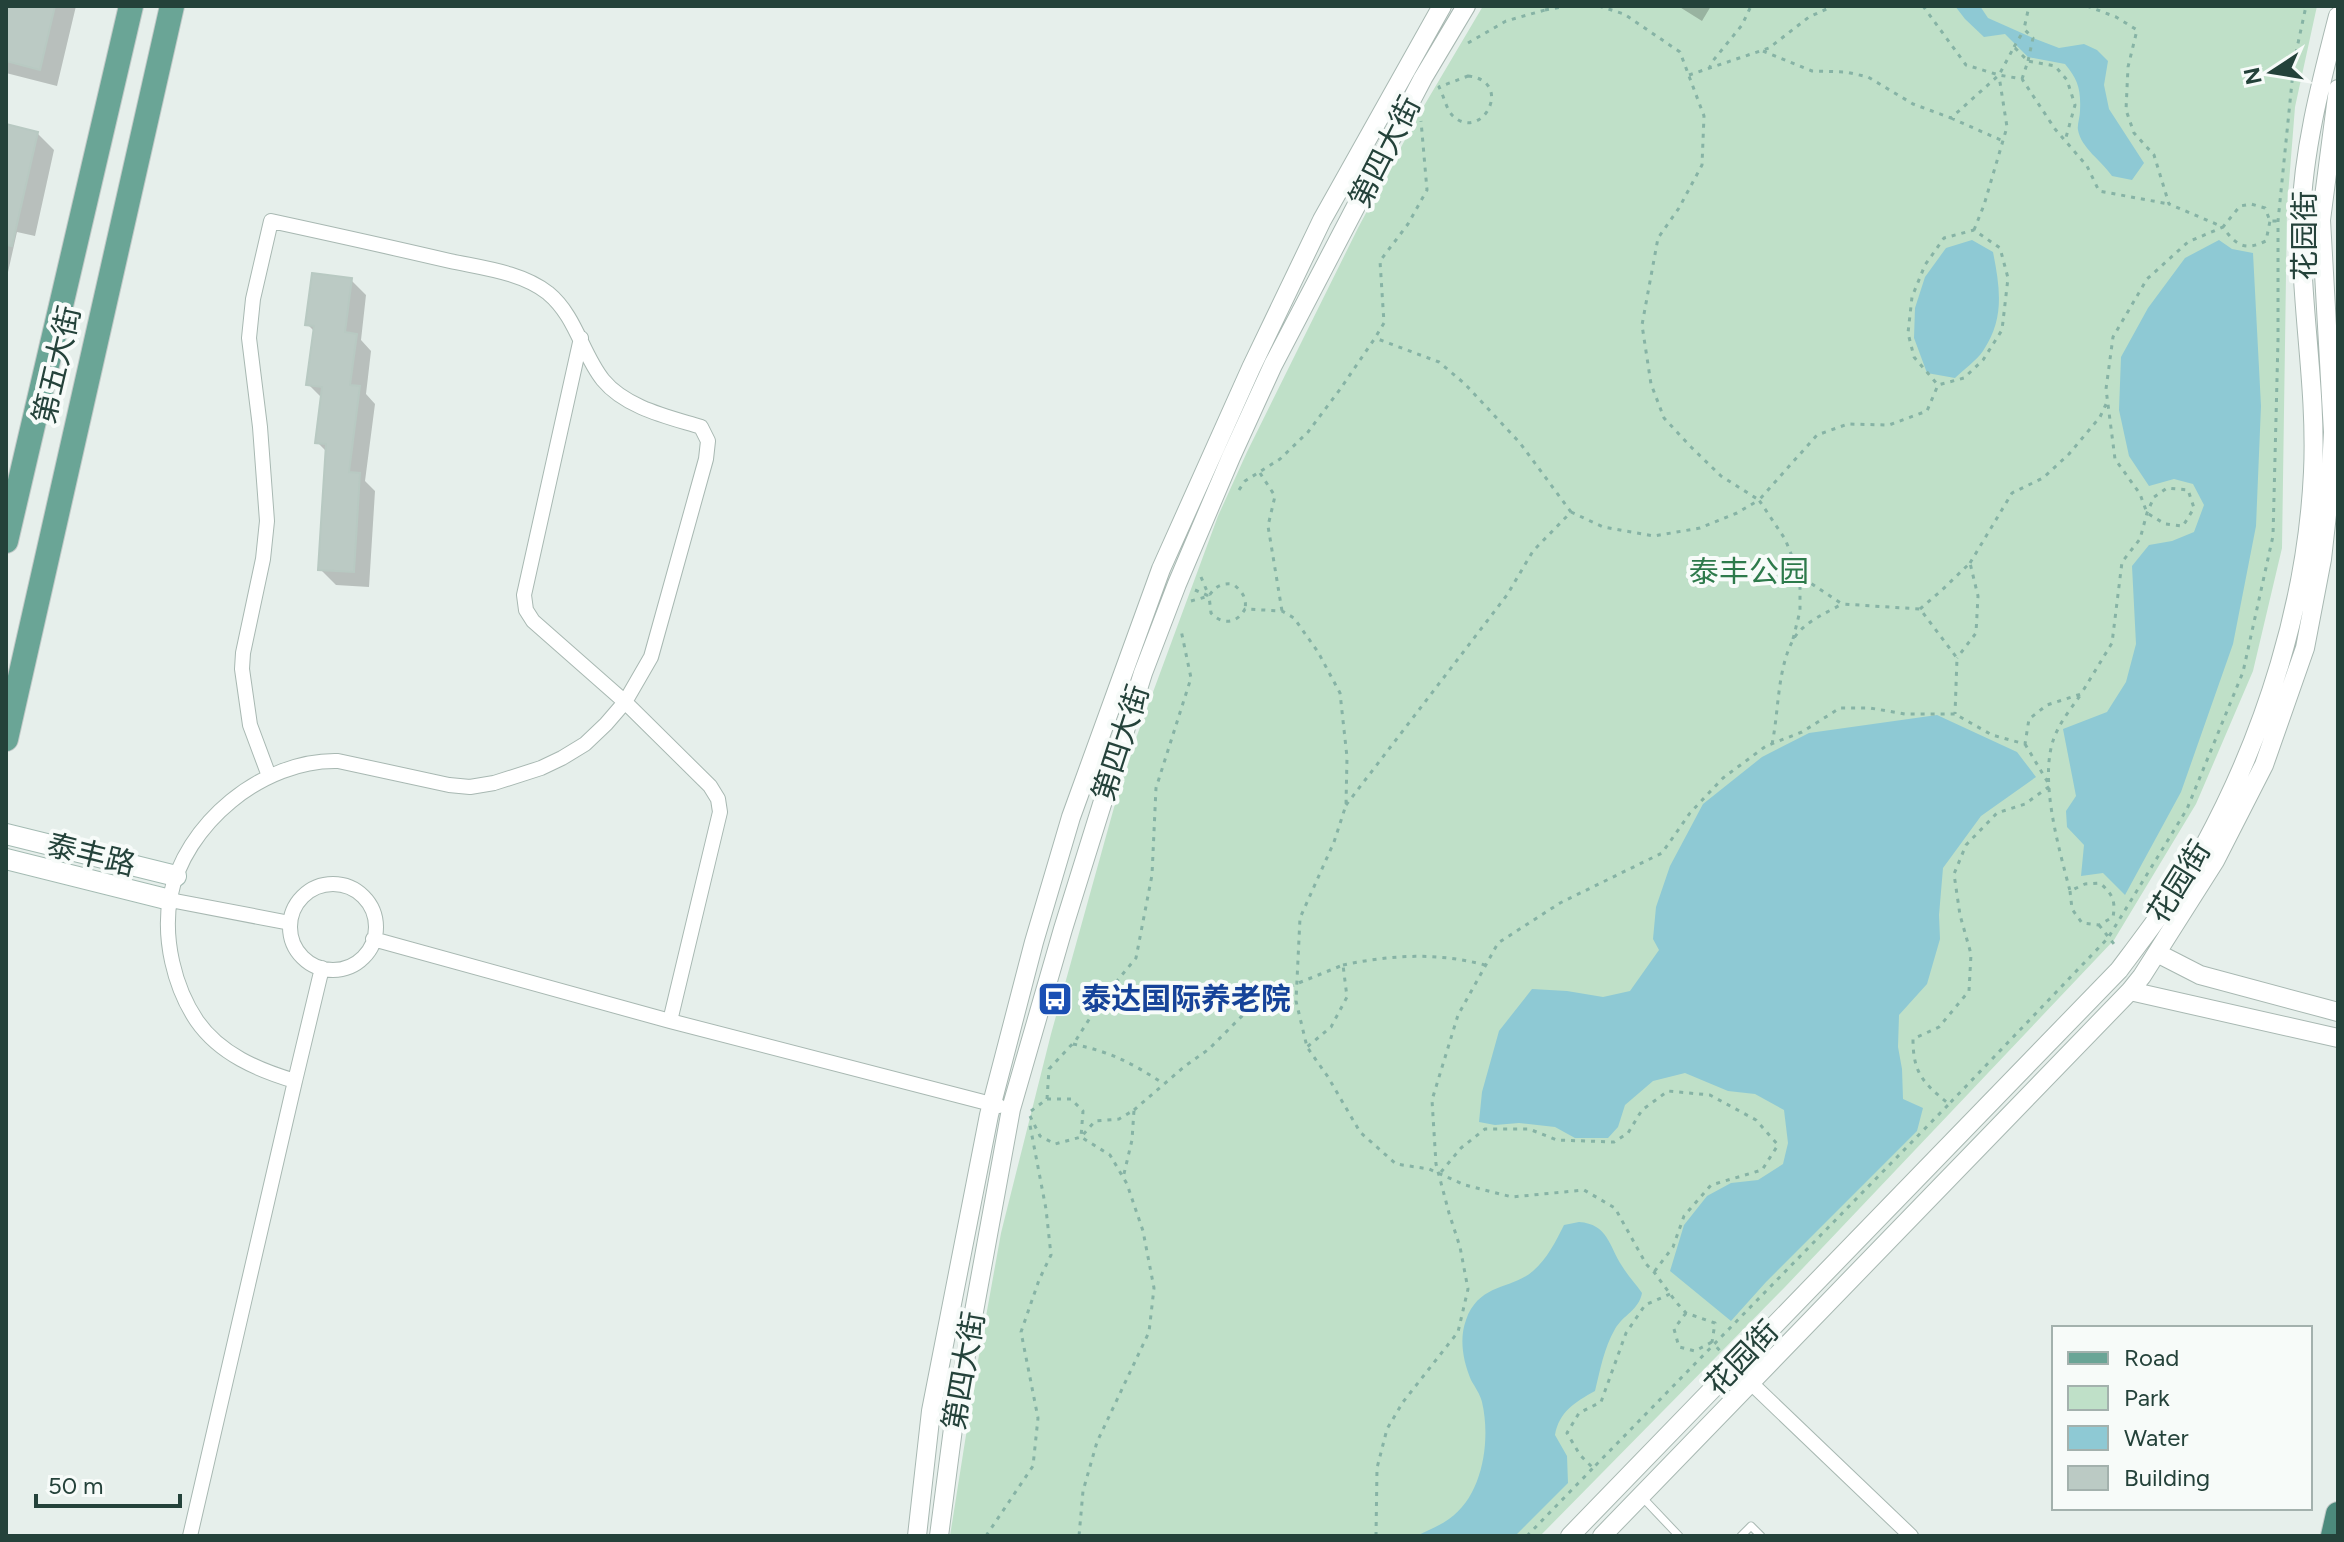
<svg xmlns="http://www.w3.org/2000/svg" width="2344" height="1542" font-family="Figtree,'Noto Sans SC',sans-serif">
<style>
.green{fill:#bfe0c8}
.water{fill:#8ec9d4}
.shadow{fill:#0003}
.building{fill:#bbcac4;stroke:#b8c9c2;stroke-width:2}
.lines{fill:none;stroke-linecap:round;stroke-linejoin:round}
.service-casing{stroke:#a8b8b2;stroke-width:9}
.minor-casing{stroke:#a8b8b2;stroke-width:16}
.tertiary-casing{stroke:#a8b8b2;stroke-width:20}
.secondary-casing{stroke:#a4bbb3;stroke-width:22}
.primary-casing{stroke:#c2cac8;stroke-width:26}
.trunk-casing{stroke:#c2cac8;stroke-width:26}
.path{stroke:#86b3a5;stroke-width:3;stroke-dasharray:4 6;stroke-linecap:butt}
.service{stroke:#fff;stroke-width:7}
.minor{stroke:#fff;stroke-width:14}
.tertiary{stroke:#fff;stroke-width:18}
.secondary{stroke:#fff;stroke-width:20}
.primary{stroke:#6aa596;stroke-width:24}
.trunk{stroke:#4c8a7c;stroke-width:24}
.labels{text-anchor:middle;stroke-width:8;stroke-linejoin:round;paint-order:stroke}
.street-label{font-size:30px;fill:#24423a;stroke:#f7fbf9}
.park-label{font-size:30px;fill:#2d7a4b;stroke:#f7fbf9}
.transit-label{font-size:30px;font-weight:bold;fill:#164399;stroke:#f7fbf9;text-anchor:start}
</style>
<rect width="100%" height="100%" fill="#e6efeb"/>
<path class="green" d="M1483,6H2317L2295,107L2287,208L2282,548L2253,671L2196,804L2114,940L1785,1287L1540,1536H950L976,1372L1001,1233L1051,1034L1125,768L1218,516L1247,452L1358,228L1415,121Z"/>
<path class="water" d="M1955,6H1980L1988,18L2033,38L2059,48L2084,44L2097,50L2108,61L2104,85L2109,109L2144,163L2132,180L2112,176C2102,161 2081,148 2078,130C2077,125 2080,117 2080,111C2081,89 2078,80 2065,64L2028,57L2005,34L1984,37L1965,19Z
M1972,240L1993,252C2000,288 2005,319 1983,351C1976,361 1964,369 1955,378L1927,373L1914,338L1915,308L1925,277L1946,248Z
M2219,240L2232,249L2253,253L2261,406L2256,526L2233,644L2181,792L2125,895L2103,873L2081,876L2084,845L2067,827L2066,811L2076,796L2063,729L2107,712L2126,682L2136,644L2132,566L2149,545L2172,541L2194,532L2204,505L2193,484L2174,479L2149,486L2129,456L2119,410L2121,357L2148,308L2185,258Z
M1937,715L2017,752L2036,777L1981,816L1943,868L1939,915L1940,939L1927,984L1899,1015L1898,1047L1902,1069L1903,1099L1923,1108L1917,1131L1766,1282L1731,1321L1670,1271L1684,1225L1707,1196L1731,1183L1758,1180L1783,1164L1788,1143L1784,1110L1755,1094L1728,1091L1685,1073L1653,1081L1625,1105L1618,1127L1608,1138H1575L1555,1127L1519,1123L1495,1125L1479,1122L1482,1092L1499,1031L1532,989L1567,991L1603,997L1630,991L1659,950L1653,939L1656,907L1670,866L1703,804L1762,757L1809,733Z
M1579,1222C1608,1224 1609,1246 1622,1266C1628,1276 1636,1284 1642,1293C1639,1310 1623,1315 1615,1329C1604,1348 1600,1370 1595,1391C1575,1402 1559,1412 1555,1435L1567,1456L1568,1483L1515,1536H1416C1427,1531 1439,1526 1449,1519C1483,1496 1491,1440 1482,1402C1480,1394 1475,1387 1471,1380C1463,1361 1459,1339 1466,1320C1479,1283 1511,1290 1533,1271C1547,1259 1556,1241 1564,1225Z"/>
<path class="shadow" d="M6,6H76L57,86L6,73Z
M1678,6H1711L1702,21Z
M6,126L37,133L54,150L35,236L17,232L6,281Z
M351,280L366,295L361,340L371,351L366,394L375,404L365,481L375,491L369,587L336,585L320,569L327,452L317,442L322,398L308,384L315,332L307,324Z"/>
<path class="building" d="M6,6H55L40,70L6,61Z
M6,124L38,132L12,246L6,245Z
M312,273L352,278L345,332L357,334L350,385L360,386L349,472L360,473L354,572L318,570L326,444L315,443L322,387L306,385L314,326L305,325Z"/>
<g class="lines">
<g class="service-casing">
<path id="service" d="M1642,1497L1679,1536
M1741,1536L1751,1526L1761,1536"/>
</g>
<g class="minor-casing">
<path id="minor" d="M581,338L524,595L526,610L533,621L625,702L710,786L718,799L720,812L670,1021
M290 927a43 43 0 1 1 86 0a43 43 0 1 1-86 0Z
M170,900L290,923
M373,939L670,1021L999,1106
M295,1081L322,968
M1751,1383L1911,1536
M190,1536L295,1081C258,1070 220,1054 197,1021C174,987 163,939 170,898C184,824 263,759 338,761L449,785L470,787L494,783L541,768L562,758L585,744L606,724L625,702L651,657L706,459L708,441L701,427C669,417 626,408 603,380C582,354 576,316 548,293C521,272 482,268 450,261C390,247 331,234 271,221L253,299L249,338L260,427L267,521L263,559L243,653L242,669L250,725L269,776"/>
</g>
<g class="tertiary-casing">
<path id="tertiary" d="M2157,953L2200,975L2338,1012
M2130,991L2338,1038
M917,1536L931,1411L989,1115L1034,942L1071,817L1161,569L1251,368L1322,220L1442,6
M939,1536L954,1421L1011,1109L1063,929L1143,673L1177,584L1231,457L1273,365L1423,78L1466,6
M1570,1536L2119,970C2149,930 2180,890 2204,846C2266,732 2307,601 2313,472C2317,387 2300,303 2301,218C2303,150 2321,82 2338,16
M1602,1536L2130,991L2142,976L2215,861L2264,765L2305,648L2322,559L2330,488L2333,432L2321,220L2338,89"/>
</g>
<g class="secondary-casing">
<path id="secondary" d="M6,834L176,876
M6,859L170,900"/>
</g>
<g class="primary-casing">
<path id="primary" d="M6,541L131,6
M6,739L172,6"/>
</g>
<g class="trunk-casing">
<path id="trunk" d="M2333,1536L2338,1514"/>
</g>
<path class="path" d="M1599,6L1624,14L1680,52L1704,116L1702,165L1679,208L1658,238L1642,325L1651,384L1664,418L1691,447L1721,476L1759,500L1817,435L1848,424L1889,425L1927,411L1938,385L1964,378L1983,360L2002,330L2008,278L2000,248L1974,230L1944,238L1925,265L1912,297L1908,333L1914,357L1938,385
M1923,6L1966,65L1999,75L2022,79L2055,129L2087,166L2099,191L2169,204
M2087,6L2116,17L2137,30L2128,67L2126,110L2134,133L2154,155L2169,204L2223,227L2240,206L2251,204L2265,208L2270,221H2280
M1545,10L1568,6
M1468,43L1506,21L1545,10L1547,6
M2014,47L2024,30
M1763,51L1812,71L1846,72L1868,77L1913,104L1951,118L1999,75L2014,47L2028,61
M2028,61L2033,38L2024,29L2029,6
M1709,69L1712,62L1742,25L1751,6
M1689,75L1769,48L1809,17L1833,6
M1468,76C1515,81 1482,143 1453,116C1446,109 1444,96 1439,87Z
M2022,79L2028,61L2055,66L2067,80L2075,105L2065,141
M1951,118L2003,141
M1974,230L1984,205L2007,127L1999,76
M1260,473L1275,496L1268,526L1282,611
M1239,490L1245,481L1280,459L1308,432L1341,388L1375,338L1384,323L1380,261L1408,224L1427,190L1421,121
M1571,512L1603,527L1654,536L1700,528L1737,513L1759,500L1785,539L1800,576L1842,604L1920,609L1957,658L1955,714
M1970,563L2012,493L2043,478L2069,454L2100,417L2107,402
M1201,577L1209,596
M1195,590L1209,596L1211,613C1222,625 1237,624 1245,609L1282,611L1294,618L1318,652L1340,693L1347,757L1346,805L1334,842L1300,918L1296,1001L1307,1047L1328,1077L1360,1132L1396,1164L1429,1169L1465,1185L1512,1197L1584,1190L1615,1208L1646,1264L1654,1272L1676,1302L1686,1313L1715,1323L1712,1342L1723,1354
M1191,601L1209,596C1215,586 1222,583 1233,584C1242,591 1247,598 1245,609
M1920,609L1942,590L1970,563L1978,596L1976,633L1957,658
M1793,639L1800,611V576
M1772,744C1779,711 1777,670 1793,640C1802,623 1826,613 1842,604
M2025,744L2050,786L2025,804L1997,813L1966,845L1954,874L1960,915L1971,954L1969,991L1939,1027L1913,1039C1913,1073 1923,1083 1949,1104L2108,938L2187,809L2243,672L2273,536L2278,340V221L2294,62L2306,6
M1346,805L1507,595L1533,551L1571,512L1520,443L1465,384L1439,362L1375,338
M2070,891L2072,909L2082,923L2099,925L2113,917C2116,900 2112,894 2100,883L2085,884L2070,891C2059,848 2036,772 2057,731C2063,718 2073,706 2081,694
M2099,925L2114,944
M1343,965C1391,955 1437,952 1485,965
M1073,1044C1111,1052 1132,1063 1164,1084
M1047,1099L1049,1069L1076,1040L1102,999L1136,958L1152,875L1156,788L1191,678L1181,630
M1134,1110L1185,1066L1209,1049L1250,1008L1296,984L1343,965L1347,997L1331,1027L1307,1047
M1031,1111L1047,1099H1071L1083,1111L1081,1137L1110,1155L1127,1184L1143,1231L1154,1288L1149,1332L1097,1442L1083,1491L1079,1536
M1030,1116L1040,1136L1055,1144L1081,1137L1095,1121L1119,1119L1134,1110L1132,1140L1123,1178
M1441,1172L1461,1148L1485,1129H1529L1557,1140L1614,1142L1628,1133L1642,1110L1668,1091L1710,1095L1756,1120L1778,1145L1762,1170L1711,1185L1684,1216L1673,1247L1654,1272
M1670,1294L1645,1305L1626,1333L1601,1402L1579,1413L1567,1433L1580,1455L1593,1468L1949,1104
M1686,1313L1674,1329L1679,1347L1695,1351L1712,1342
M986,1536L1033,1466L1038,1418L1021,1332L1039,1280L1051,1255L1046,1209L1029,1120
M1376,1536L1377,1468L1387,1429L1403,1402L1458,1332L1468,1289L1460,1247L1449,1213L1436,1164L1432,1100L1458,1015L1498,943L1560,903L1662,853L1690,813L1723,778L1766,746L1802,732L1840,708H1870L1905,714H1955L1992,735L2025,744L2029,719L2047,705L2081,694L2112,643L2122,562L2140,539L2147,513L2154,497L2167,488L2188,490L2194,508L2183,526L2165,524L2147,513L2140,494L2115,459L2106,389L2113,337L2147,279L2188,242L2223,227C2236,246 2245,251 2266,241L2270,221
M1527,1536L1593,1468"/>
<use href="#service" class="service"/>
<use href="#minor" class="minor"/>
<use href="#tertiary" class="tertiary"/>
<use href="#secondary" class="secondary"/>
<use href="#primary" class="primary"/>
<use href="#trunk" class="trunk"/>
</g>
<defs>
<g id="bus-square" transform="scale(1.8)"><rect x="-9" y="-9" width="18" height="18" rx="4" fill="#1a4fb4" stroke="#f7fbf9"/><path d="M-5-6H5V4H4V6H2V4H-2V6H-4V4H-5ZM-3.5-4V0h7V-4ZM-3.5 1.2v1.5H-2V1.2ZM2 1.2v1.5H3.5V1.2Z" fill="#fff"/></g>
</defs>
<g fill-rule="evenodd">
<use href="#bus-square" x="1055" y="999"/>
</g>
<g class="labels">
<g class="street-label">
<text transform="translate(1385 152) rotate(-63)" y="10">第四大街</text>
<text transform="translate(2305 236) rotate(-90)" y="10">花园街</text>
<text transform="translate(57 365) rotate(-77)" y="10">第五大街</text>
<text transform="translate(1121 743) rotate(-72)" y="10">第四大街</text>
<text transform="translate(91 855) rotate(14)" y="10">泰丰路</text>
<text transform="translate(2179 882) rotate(-58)" y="10">花园街</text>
<text transform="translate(1742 1358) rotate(-46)" y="10">花园街</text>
<text transform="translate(964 1371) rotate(-80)" y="10">第四大街</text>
</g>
<g class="park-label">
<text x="1749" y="582">泰丰公园</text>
</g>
<g class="transit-label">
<text x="1081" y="1009">泰达国际养老院</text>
</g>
</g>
<rect width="2344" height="1542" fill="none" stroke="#24423a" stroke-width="16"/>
<rect x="2052" y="1326" width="260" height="184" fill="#f7fbf9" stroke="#a3b1ad" stroke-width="2"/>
<rect x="2068" y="1352" width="40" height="12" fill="#6aa596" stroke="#a3b1ad" stroke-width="2"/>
<text x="2124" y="1366" font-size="24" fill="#24423a">Road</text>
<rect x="2068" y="1386" width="40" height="24" fill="#bfe0c8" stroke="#a3b1ad" stroke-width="2"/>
<text x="2124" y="1406" font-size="24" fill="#24423a">Park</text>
<rect x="2068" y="1426" width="40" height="24" fill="#8ec9d4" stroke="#a3b1ad" stroke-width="2"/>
<text x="2124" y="1446" font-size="24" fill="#24423a">Water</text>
<rect x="2068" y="1466" width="40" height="24" fill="#bbcac4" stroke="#a3b1ad" stroke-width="2"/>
<text x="2124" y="1486" font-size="24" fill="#24423a">Building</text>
<g transform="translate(2272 72) rotate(258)" stroke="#f7fbf9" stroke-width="6" paint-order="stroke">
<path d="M0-6L14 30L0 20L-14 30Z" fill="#24423a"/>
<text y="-12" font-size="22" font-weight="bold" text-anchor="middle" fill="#24423a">N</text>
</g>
<path d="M36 1494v12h144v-12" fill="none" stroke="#24423a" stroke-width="4"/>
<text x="48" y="1494" font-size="24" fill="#24423a" stroke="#f7fbf9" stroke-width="6" paint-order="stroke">50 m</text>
</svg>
